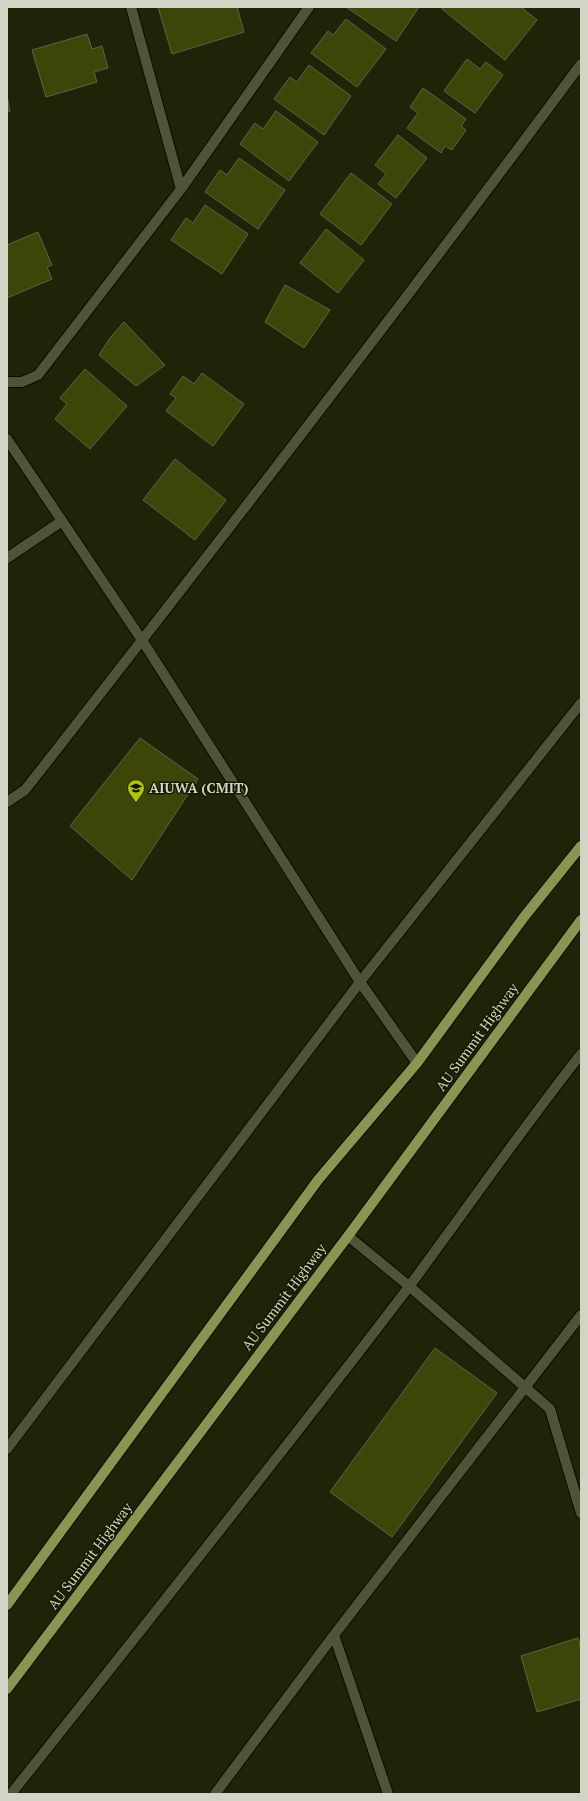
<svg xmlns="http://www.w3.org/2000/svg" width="588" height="1801" font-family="'PT Serif',serif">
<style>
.building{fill:#3d4508;stroke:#5e6448}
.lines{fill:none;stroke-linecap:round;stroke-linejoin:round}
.minor-casing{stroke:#090c00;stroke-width:12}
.primary-casing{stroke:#090c00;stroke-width:12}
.minor{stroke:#4e5438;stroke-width:10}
.primary{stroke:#899651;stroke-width:10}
.labels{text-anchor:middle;stroke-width:3;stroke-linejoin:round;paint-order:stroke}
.poi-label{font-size:14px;font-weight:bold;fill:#d2d5c5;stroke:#151901;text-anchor:start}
.street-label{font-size:14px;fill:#d2d5c5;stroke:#151901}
</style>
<rect width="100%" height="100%" fill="#1f2308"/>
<path class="building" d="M158,7H237L244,32L172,54Z
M346,7H419L396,41Z
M443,7H521L537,20L505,60L442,9Z
M346,19L386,49L357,87L311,53L328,31L333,35Z
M87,34L92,49L102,46L108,68L94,72L97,82L46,97L32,50Z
M467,59L480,69L486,62L503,75L475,113L444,91Z
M309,65L351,96L324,135L274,99L290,77L297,82Z
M423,88L466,119L461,126L466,130L452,150L445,146L441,153L407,128L418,113L410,107Z
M7,96L10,111L7,112Z
M276,111L318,142L289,181L240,144L255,123L263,129Z
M398,135L427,158L396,198L378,184L386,174L375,165Z
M239,158L285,190L258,229L205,192L220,170L227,175Z
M351,173L392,204L361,245L320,214Z
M205,205L248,234L222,274L171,240L186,218L193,223Z
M326,229L364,260L338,293L300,263Z
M38,232L52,265L47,267L52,279L7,298V245Z
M285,285L330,310L304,348L265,322Z
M124,322L165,365L136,386L99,355L110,338Z
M85,369L127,406L90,449L55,419L67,404L60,398Z
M202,373L244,404L213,446L166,411L176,398L170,394L183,376L194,384Z
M175,459L226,500L195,540L143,500Z
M140,738L198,779L132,880L70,826Z
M435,1348L497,1393L392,1537L330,1492Z
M578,1638L581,1648V1699L537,1712L521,1656Z"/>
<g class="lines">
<g class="minor-casing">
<path id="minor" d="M131,7L181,189
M7,382H22L38,375L181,189L309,7
M7,439L142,640L360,982L417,1063
M7,558L62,521
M7,802L25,790C213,550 400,309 581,64
M348,1236L409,1286L550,1409L581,1513
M7,1449L360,982L581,703
M334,1635L388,1794
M11,1794C144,1626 278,1459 408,1288C466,1210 521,1130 581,1054
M215,1794L334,1635L581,1315"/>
</g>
<g class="primary-casing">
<path id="primary" d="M7,1605L318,1180L417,1063L524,917L581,846
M7,1689L348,1236L581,920"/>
</g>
<use href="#minor" class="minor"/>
<use href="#primary" class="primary"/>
</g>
<defs>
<g id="university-pin" transform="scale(0.9)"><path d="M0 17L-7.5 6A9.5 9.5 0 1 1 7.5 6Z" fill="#afc504" stroke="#151901"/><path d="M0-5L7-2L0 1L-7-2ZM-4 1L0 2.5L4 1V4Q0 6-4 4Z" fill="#111"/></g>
</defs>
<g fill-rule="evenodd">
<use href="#university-pin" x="136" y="788"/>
</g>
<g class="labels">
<g class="poi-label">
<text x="149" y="793">AIUWA (CMIT)</text>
</g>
<g class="street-label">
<text transform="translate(477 1037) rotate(-54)" y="5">AU Summit Highway</text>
<text transform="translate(284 1297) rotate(-53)" y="5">AU Summit Highway</text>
<text transform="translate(90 1556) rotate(-53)" y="5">AU Summit Highway</text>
</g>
</g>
<rect width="588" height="1801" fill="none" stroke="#d2d5c5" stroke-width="16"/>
</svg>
